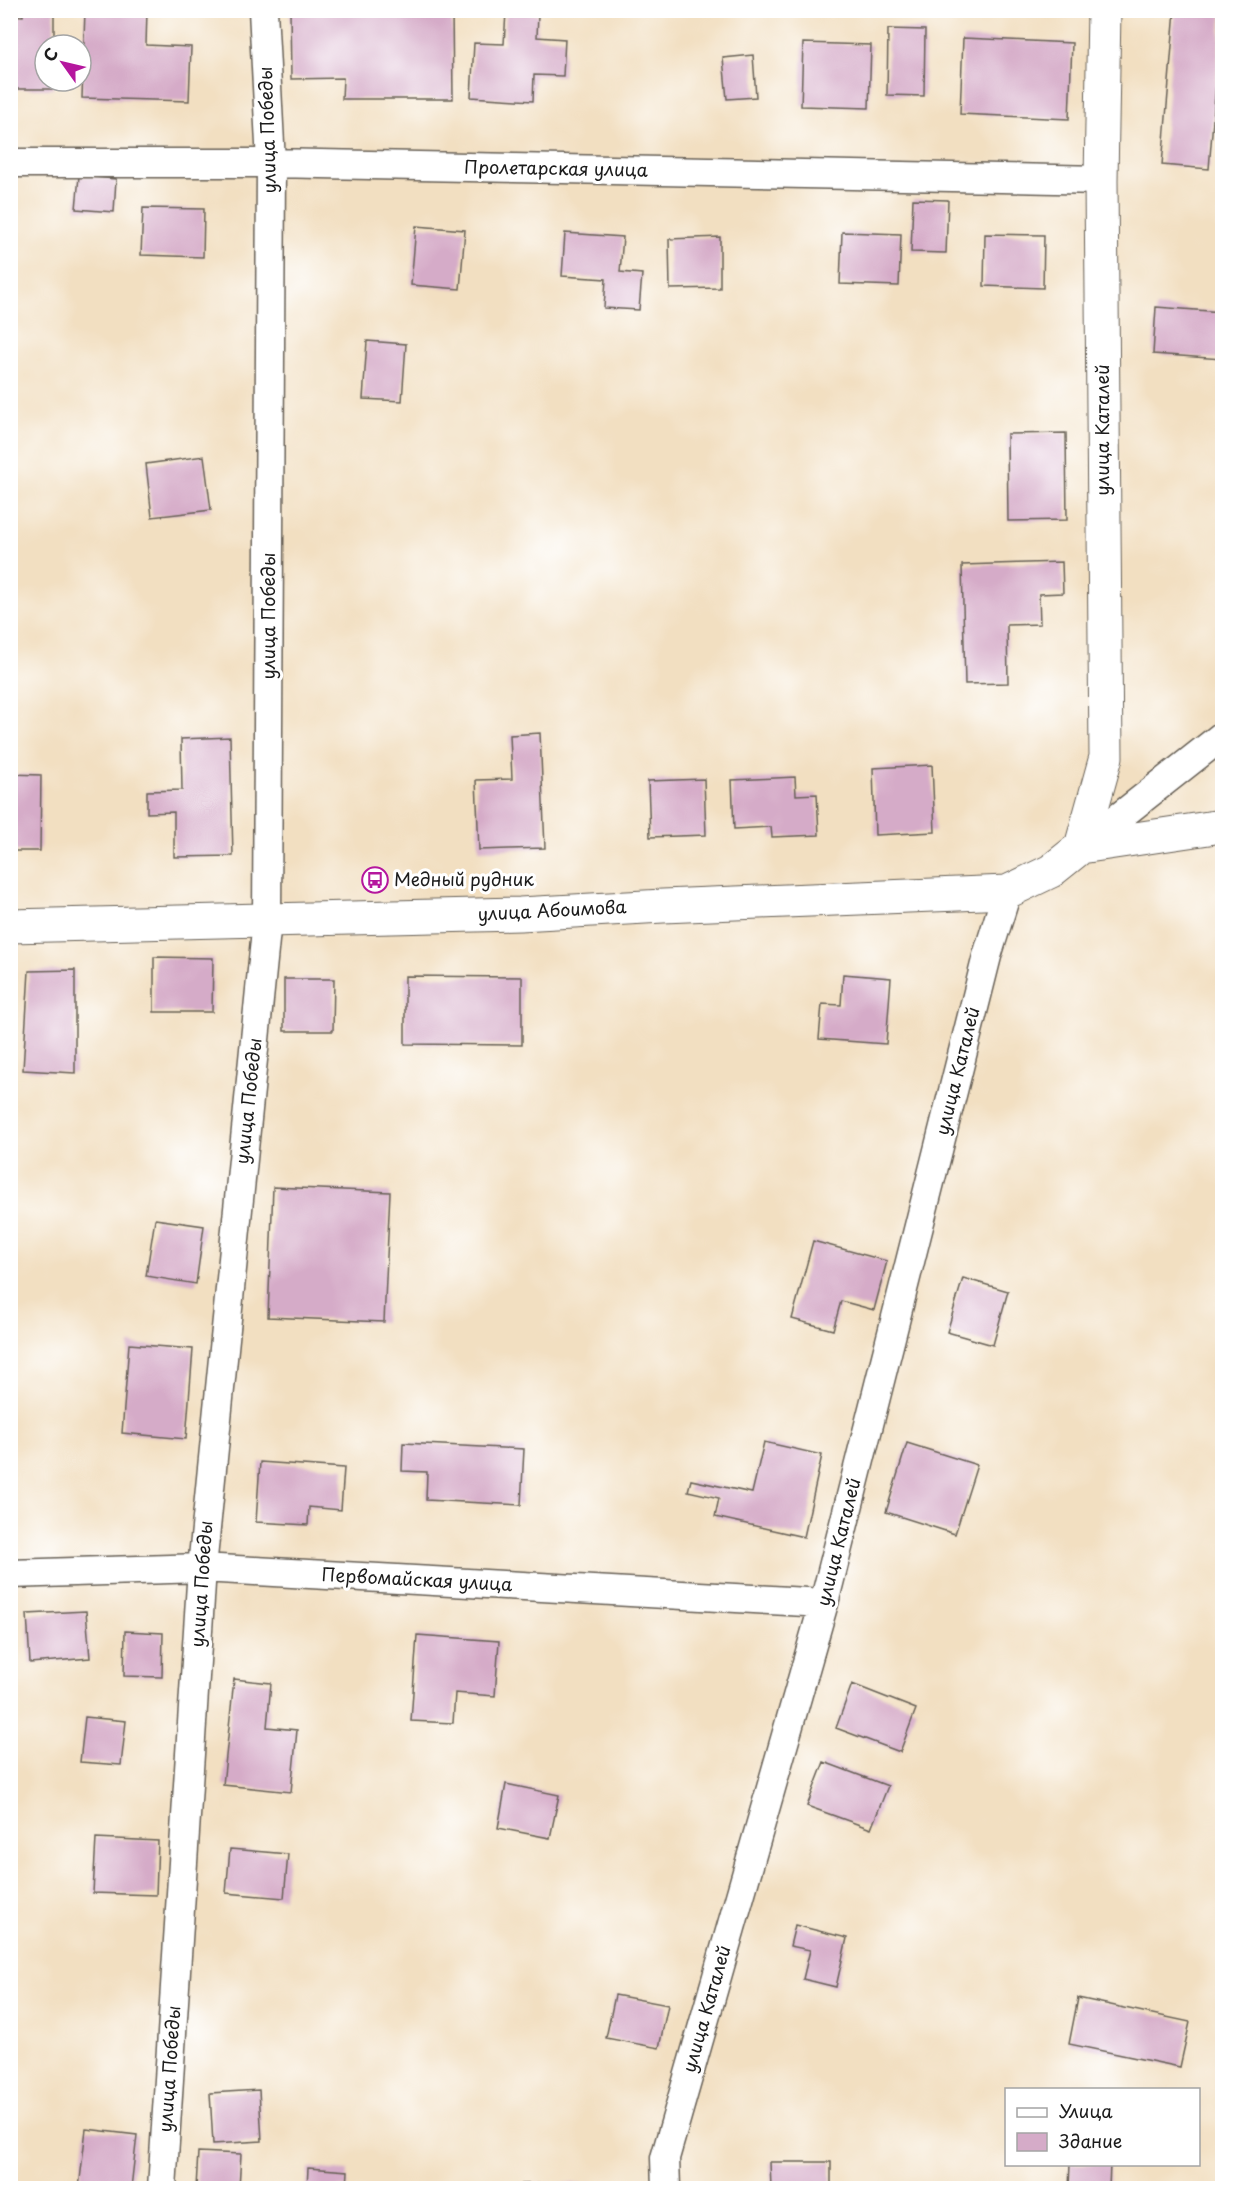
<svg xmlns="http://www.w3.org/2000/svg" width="1233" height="2199" font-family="'Playpen Sans',sans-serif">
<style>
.building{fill:#d5abc8}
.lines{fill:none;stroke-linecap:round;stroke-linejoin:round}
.minor-casing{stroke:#676056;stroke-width:31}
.tertiary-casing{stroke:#676056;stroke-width:35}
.secondary-casing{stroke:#676056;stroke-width:35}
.minor{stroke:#fff;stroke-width:28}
.tertiary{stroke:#fff;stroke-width:33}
.secondary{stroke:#fff;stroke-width:33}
.labels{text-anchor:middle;stroke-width:6;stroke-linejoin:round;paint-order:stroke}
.street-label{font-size:18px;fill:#1c1c1c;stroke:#fff}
.poi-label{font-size:18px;fill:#1c1c1c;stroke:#fff;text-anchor:start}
</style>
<rect width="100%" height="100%" fill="#fff"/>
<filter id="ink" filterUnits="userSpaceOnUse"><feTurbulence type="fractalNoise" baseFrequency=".0167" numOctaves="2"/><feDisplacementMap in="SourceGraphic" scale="12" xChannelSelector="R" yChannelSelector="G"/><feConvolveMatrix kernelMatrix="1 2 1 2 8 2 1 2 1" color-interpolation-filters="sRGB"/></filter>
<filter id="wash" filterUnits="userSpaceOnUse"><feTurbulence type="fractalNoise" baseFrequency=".008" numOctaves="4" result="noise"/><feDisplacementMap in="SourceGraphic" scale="24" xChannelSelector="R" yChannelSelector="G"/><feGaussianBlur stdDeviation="1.35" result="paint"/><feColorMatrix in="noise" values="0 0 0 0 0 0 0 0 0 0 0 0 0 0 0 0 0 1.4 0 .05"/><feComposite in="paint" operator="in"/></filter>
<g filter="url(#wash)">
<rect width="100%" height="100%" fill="#f2dfc1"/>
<g id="blocks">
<path class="building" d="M23,10H54V45H45V81H53V89H10V15L23,16Z
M85,10H147L146,45L191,47L189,101L82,98Z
M290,10H452L453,99H342L343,78L291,79Z
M1175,10H1222L1209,169L1162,165Z
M506,12L538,14L537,37L565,39L563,76L534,75L533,101L471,97L474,43L504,44Z
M888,29L925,30L924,96L887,95Z
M963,38L1072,43L1069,119L960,114Z
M803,43L871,45L869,108L801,106Z
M753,55L756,97L727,99L723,58Z
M79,176L116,179L114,212L76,209Z
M913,199L948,200L946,253L911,252Z
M143,208L204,209L203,257L141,255Z
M416,226L465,230L460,289L411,285Z
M842,232L901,234L899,286L840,284Z
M565,233L623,237L620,272L642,274L639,310L604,308L606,279L562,276Z
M985,234L1044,235L1043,288L984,286Z
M720,237V288L670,289L669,239Z
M1156,307L1222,312V359L1153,354Z
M367,341L406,344L402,401L363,399Z
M1066,433L1067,520L1008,521L1007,434Z
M204,456L211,510L152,517L146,464Z
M1062,562L1063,593L1039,594L1040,624L1007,625L1008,683L965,684L962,565Z
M540,733L545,848L479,850L476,780L512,779L510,735Z
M230,737L233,856L174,857V812L147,813V791L182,790L181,739Z
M932,765L935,832L875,835L873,768Z
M10,774L41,775L40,851H10Z
M795,777L796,795L817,794L819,835L772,837L771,827L734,829L732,780Z
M704,779L706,835L650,837L648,781Z
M154,957L213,958L212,1012H154Z
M75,970V1073L23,1070L29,971Z
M843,974L891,978L886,1044L819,1039L822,1004L841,1005Z
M405,976L522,977V1045L405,1044Z
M284,979H334L333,1031H284Z
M273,1187L390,1192L384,1322L268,1317Z
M155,1219L204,1226L196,1284L146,1276Z
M813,1241L887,1261L874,1310L841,1301L833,1330L792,1319Z
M963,1278L1008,1291L993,1345L947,1332Z
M129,1344L193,1349L186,1439L122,1433Z
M764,1442L822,1455L804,1537L715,1517L719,1498L688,1491L691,1480L752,1493Z
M403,1443L524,1449L521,1505L426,1500L427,1472L402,1471Z
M907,1443L977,1465L955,1534L886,1512Z
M260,1462L344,1468L341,1510L309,1507L308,1525L256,1522Z
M86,1611L90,1658L30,1663L27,1614Z
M125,1631L163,1633L162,1677L124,1676Z
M417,1635L499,1641L495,1696L455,1693L453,1723L411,1721Z
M234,1679L271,1683L267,1727L297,1730L291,1792L223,1785Z
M852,1684L916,1709L900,1752L836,1728Z
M85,1717L126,1721L121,1765L80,1762Z
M824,1762L888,1786L871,1829L807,1806Z
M506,1784L559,1795L550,1838L498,1828Z
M96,1838L158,1841L156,1895L93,1893Z
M230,1849L288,1854L284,1898L226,1893Z
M795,1925L847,1938L836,1987L803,1979L810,1950L790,1946Z
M615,1995L668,2005L659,2048L606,2038Z
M1078,1998L1190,2022L1180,2067L1069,2044Z
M259,2090L262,2141L213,2144L210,2093Z
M86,2129L137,2135L131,2188H79Z
M198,2152L241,2154L239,2188H196Z
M770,2162H831V2188H771Z
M1070,2164H1110L1109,2188H1069Z
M308,2168L348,2171L347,2188H307Z
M573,2183H609V2188H523L522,2184Z"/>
</g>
</g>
<g filter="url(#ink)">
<use href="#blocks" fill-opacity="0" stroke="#676056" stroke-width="1.5"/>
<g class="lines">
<g class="minor-casing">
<path id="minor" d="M10,163H271L1101,180
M1081,847L1222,736
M10,1574L202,1568L824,1603
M162,2188L202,1568L267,920L271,163L263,10
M666,2188L665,2158L824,1603L987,956L1007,892"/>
</g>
<g class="tertiary-casing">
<path id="tertiary" d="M1081,847L1106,757L1101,180L1104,10"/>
</g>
<g class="secondary-casing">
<path id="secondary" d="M10,926L520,914L663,906L1007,892L1051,871L1081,847L1222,826"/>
</g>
<use href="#minor" class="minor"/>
<use href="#tertiary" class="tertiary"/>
<use href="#secondary" class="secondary"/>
</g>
</g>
<defs>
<g id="bus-ring" transform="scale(1.35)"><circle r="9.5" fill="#fff" stroke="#b5179e" stroke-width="1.5"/><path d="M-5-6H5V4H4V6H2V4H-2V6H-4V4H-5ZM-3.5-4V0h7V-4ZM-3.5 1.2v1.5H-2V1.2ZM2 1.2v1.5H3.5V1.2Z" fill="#b5179e"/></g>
</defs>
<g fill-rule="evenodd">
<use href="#bus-ring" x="375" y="880"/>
</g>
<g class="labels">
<g class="street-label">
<text transform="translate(268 130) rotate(-92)" y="6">улица Победы</text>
<text transform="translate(556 169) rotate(1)" y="6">Пролетарская улица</text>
<text transform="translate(1103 430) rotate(-90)" y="6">улица Каталей</text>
<text transform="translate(269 616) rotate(-90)" y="6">улица Победы</text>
<text transform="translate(552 911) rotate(-3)" y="6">улица Абоимова</text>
<text transform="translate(958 1071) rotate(-76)" y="6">улица Каталей</text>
<text transform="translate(249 1101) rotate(-84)" y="6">улица Победы</text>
<text transform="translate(839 1542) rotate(-76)" y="6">улица Каталей</text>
<text transform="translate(417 1580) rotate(3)" y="6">Первомайская улица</text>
<text transform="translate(202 1584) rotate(-86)" y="6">улица Победы</text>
<text transform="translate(707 2009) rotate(-74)" y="6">улица Каталей</text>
<text transform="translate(170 2069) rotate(-86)" y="6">улица Победы</text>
</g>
<g class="poi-label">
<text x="394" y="886">Медный рудник</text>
</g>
</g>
<rect width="1233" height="2199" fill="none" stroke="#fff" stroke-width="36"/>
<rect x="1005" y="2088" width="195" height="78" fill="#ffffff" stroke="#a4a4a4" stroke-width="1.5"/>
<rect x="1017" y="2108" width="30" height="9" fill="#ffffff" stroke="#a4a4a4" stroke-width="1.5"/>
<text x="1059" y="2118" font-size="18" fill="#1c1c1c">Улица</text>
<rect x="1017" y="2133" width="30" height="18" fill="#d5abc8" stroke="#a4a4a4" stroke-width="1.5"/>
<text x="1059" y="2148" font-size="18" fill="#1c1c1c">Здание</text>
<g transform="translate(63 63) rotate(304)"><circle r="28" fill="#ffffff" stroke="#a4a4a4" stroke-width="1.5"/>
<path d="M0-4.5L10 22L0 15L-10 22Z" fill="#b5179e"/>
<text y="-9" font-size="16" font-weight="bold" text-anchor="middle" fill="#1c1c1c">С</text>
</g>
</svg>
